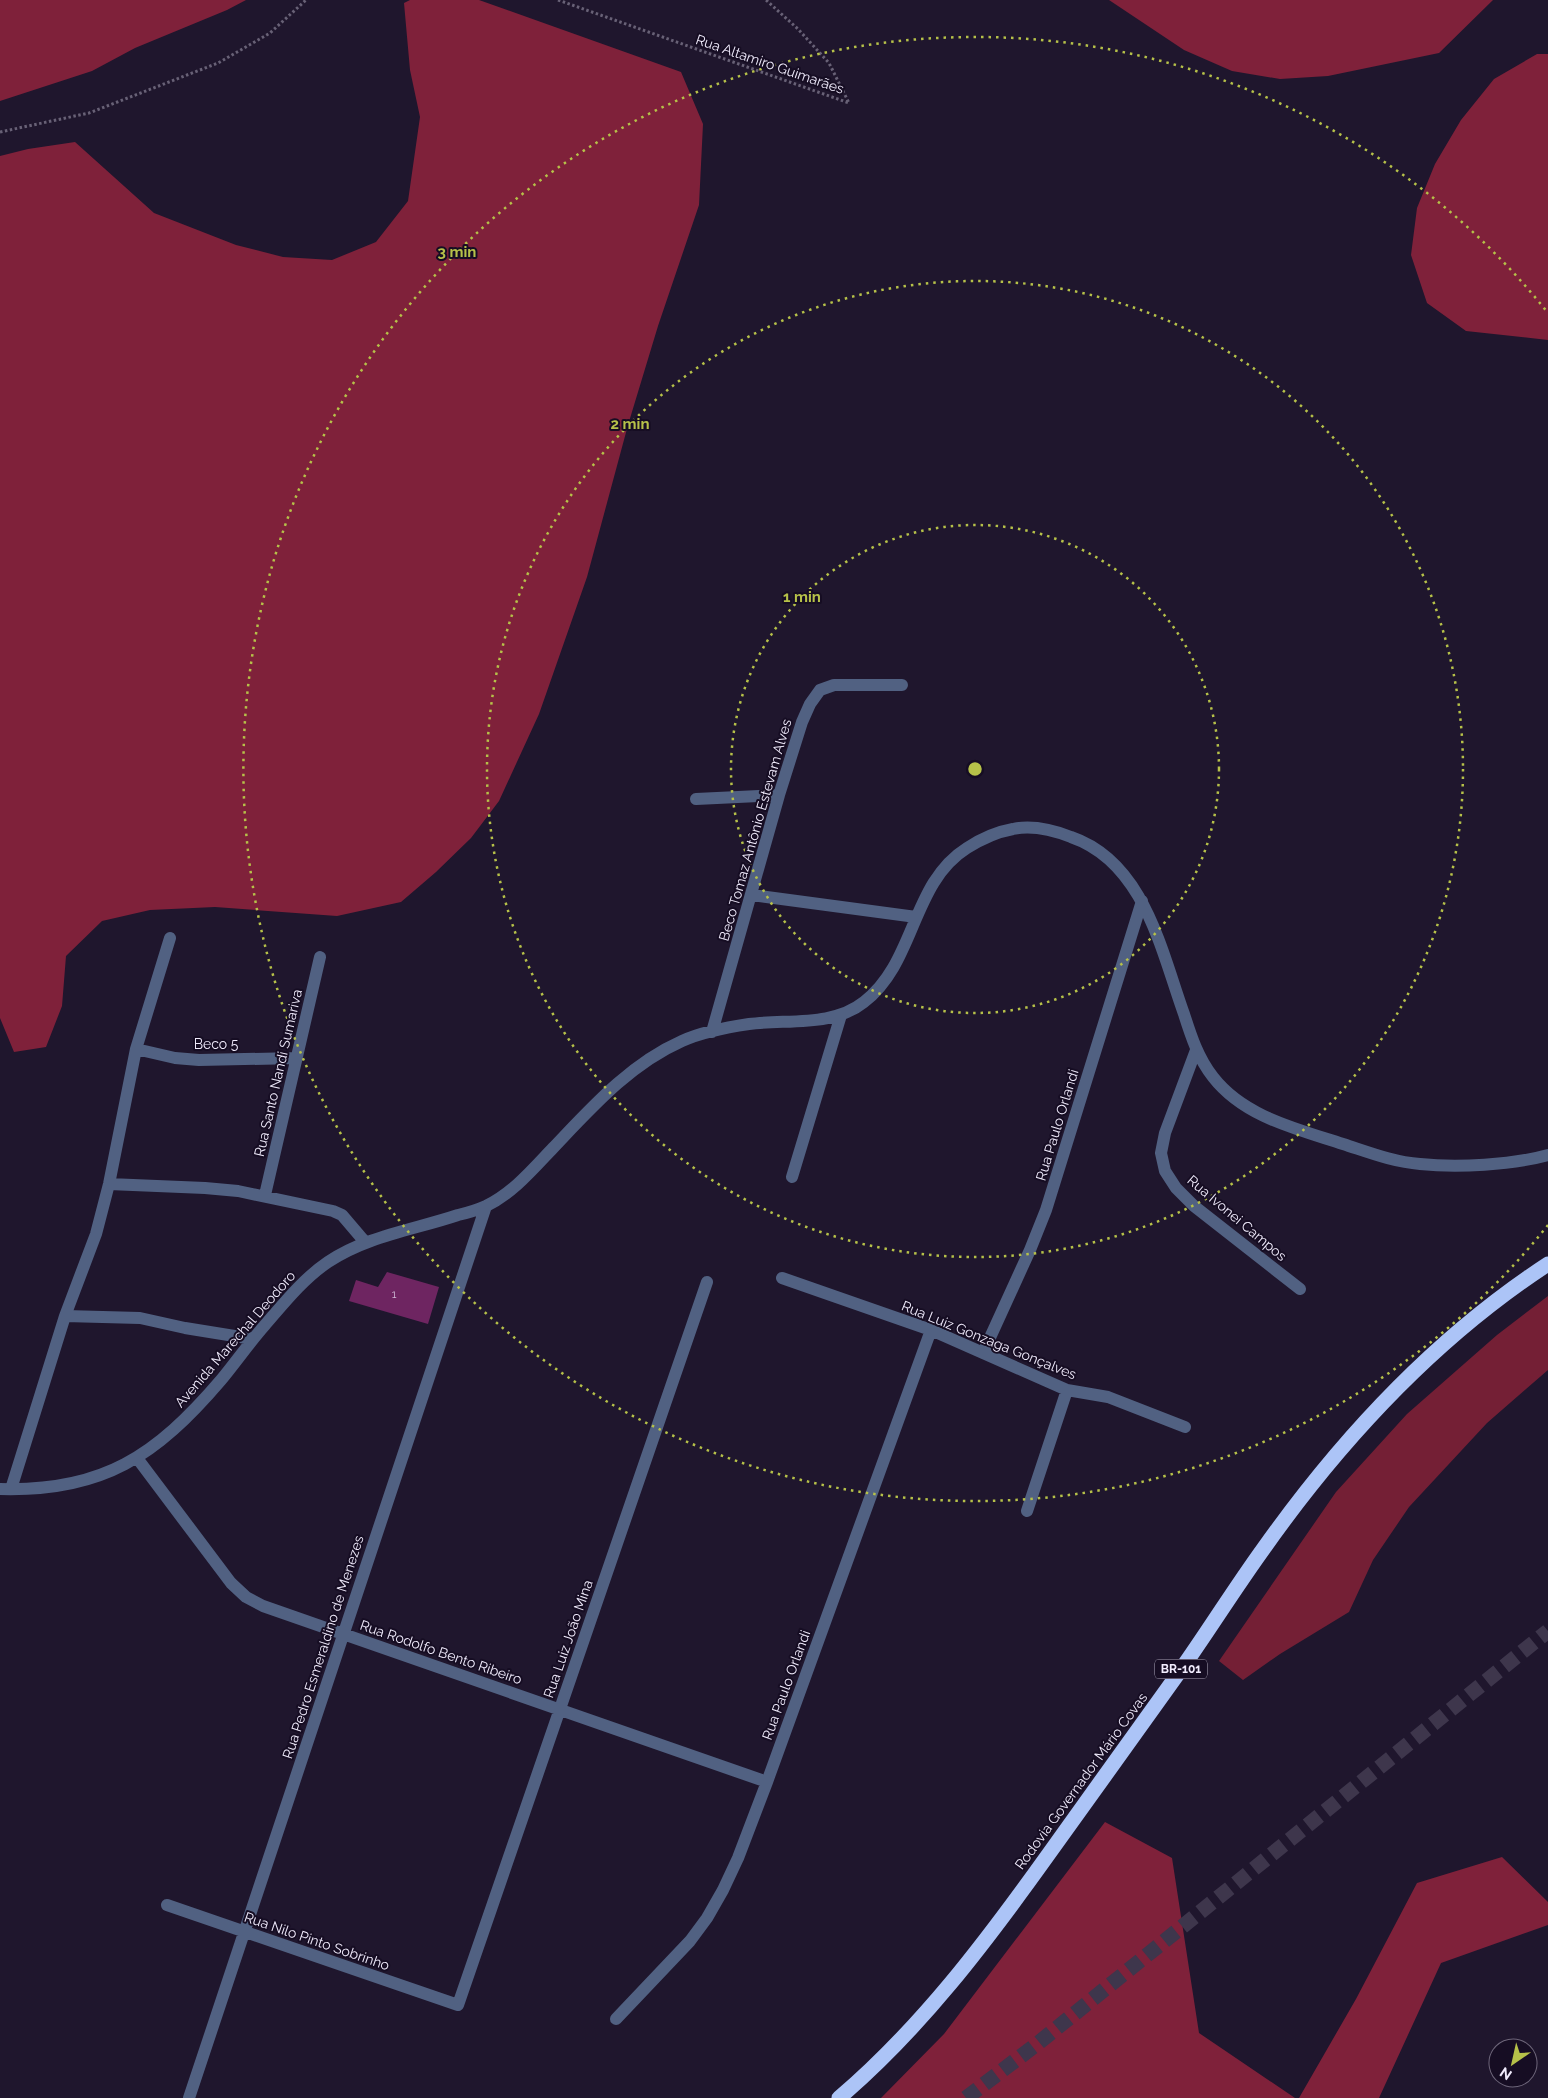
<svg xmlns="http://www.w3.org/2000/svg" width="1548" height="2098" font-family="Raleway,sans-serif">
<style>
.green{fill:#741f35}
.forest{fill:#7f213a}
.building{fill:#6e2561}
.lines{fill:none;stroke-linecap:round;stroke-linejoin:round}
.highway-tunnel{stroke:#3e364c;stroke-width:15;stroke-dasharray:15 8;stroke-linecap:butt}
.path{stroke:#686176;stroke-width:3;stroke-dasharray:2.5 2.5;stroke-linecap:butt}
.minor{stroke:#516182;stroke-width:12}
.highway{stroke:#acc4f7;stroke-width:15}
.ring{fill:none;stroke:#b6c149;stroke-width:2.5;stroke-dasharray:2.5 5}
.labels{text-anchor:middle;stroke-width:4;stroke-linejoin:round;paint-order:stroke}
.number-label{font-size:11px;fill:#d0bad6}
.shield{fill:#160d23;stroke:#afa9bc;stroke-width:1}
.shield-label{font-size:12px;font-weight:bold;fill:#f1ecfd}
.street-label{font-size:14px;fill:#f1ecfd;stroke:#160d23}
.centre{fill:#b6c149;stroke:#160d23;stroke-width:2.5}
.ring-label{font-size:15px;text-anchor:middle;font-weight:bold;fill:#b6c149;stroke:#160d23;stroke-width:4;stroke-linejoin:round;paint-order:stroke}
</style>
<rect width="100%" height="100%" fill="#1f162d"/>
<path class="green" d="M1548,1296V1370L1487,1423L1409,1507L1373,1560L1349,1612L1280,1654L1243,1680L1219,1661L1336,1492L1407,1414L1497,1335Z"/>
<path class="forest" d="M0,0H246L227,10L135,48L92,71L0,101Z
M410,0H479L681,72L703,124L699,205L658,326L628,425L587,577L539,714L499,801L471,838L436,872L401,902L337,916L215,907L150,910L102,921L66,956L62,1006L46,1047L14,1052L0,1018V156L28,149L75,142L154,213L236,245L283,257L332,260L376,242L408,201L420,117L410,70L404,3Z
M1109,0H1493L1439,53L1328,76L1280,79L1232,71L1184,50Z
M1537,54H1548V340L1466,331L1427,303L1411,255L1417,208L1435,164L1461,120L1494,79Z
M1105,1822L1172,1858L1199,2033L1295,2098H881L944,2034Z
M1502,1857L1548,1902V1925L1441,1963L1379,2098H1299L1356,1999L1417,1883Z"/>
<path class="building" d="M387,1272L439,1287L428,1324L349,1301L356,1280L378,1287Z"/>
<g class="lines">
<path class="highway-tunnel" d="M966,2098L1037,2044L1548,1631"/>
<path class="path" d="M558,0L849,103L829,63L798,29L766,0
M0,132L89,113L218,63L270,33L306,0"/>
<path class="minor" d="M696,799L779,795
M752,895L916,917
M712,1032L779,795L802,722L810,704L820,690L834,685H902
M136,1049L175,1058L199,1060L297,1058
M1196,1050L1165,1133L1161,1153L1165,1171L1176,1188L1194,1206L1300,1289
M792,1177L841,1015
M109,1184L205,1188L238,1191L333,1211L342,1215L365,1242
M265,1195L320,957
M782,1278L931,1330L1067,1390L1108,1397L1185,1427
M65,1316L140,1318L185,1328L253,1339
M983,1353L1030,1250L1046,1210L1142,901
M137,1458L231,1583L246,1597L263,1606L767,1782
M0,1489C103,1492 156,1456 221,1380C236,1362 249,1343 265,1325C284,1303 303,1279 328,1262C367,1236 413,1230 458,1215C467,1213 477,1210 486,1206C513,1193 533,1169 553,1148C592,1107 630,1064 682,1041C702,1032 728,1027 749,1024C787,1019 833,1027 864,1002C916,962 911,883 967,848C981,839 996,832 1013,829C1032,825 1053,830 1071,837C1144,862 1161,950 1184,1014C1191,1036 1198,1058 1213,1077C1244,1117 1297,1129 1343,1144C1368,1152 1393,1162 1420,1164C1457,1168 1512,1165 1548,1155
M11,1489L65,1316L96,1234L109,1184L136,1049L170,938
M1027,1511L1067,1390
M167,1905L458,2005L707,1282
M616,2019L690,1941L707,1918L723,1890L738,1858L767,1782L931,1330
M189,2098L486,1206"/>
<path class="highway" d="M839,2098C921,2028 985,1943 1048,1855C1092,1794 1136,1733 1180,1671C1209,1630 1235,1588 1264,1548C1342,1438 1435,1338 1548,1264"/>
</g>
<g class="ring">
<circle cx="975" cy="769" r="244"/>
<circle cx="975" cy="769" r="488"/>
<path d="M1548 1225A732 732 0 1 1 1548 313"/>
</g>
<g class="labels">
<g class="number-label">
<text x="394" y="1298">1</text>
</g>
<rect class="shield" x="1155" y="1659.5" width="52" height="19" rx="4"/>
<g class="shield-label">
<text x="1181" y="1673">BR-101</text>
</g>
<g class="street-label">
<text transform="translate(770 64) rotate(19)" y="5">Rua Altamiro Guimarães</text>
<text transform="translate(755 830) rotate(-74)" y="5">Beco Tomaz Antônio Estevam Alves</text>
<text x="216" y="1049">Beco 5</text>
<text transform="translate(278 1073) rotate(-77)" y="5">Rua Santo Nandi Sumariva</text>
<text transform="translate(1057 1125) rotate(-73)" y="5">Rua Paulo Orlandi</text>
<text transform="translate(1237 1218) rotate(40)" y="5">Rua Ivonei Campos</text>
<text transform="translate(235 1339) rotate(-49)" y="5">Avenida Marechal Deodoro</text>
<text transform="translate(989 1340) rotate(22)" y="5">Rua Luiz Gonzaga Gonçalves</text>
<text transform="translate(568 1639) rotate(-71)" y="5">Rua Luiz João Mina</text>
<text transform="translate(323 1647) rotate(-72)" y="5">Rua Pedro Esmeraldino de Menezes</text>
<text transform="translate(441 1652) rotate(19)" y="5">Rua Rodolfo Bento Ribeiro</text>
<text transform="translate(786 1685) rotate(-70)" y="5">Rua Paulo Orlandi</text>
<text transform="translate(1081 1781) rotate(-54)" y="5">Rodovia Governador Mário Covas</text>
<text transform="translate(317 1941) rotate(19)" y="5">Rua Nilo Pinto Sobrinho</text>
</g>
</g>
<circle cx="975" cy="769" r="8" class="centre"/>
<g class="ring-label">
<text x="457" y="257">3 min</text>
<text x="630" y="429">2 min</text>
<text x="802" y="602">1 min</text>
</g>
<g transform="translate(1513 2063) rotate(214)"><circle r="24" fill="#160d23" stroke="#6e667a"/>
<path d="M0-4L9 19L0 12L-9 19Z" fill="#b6c149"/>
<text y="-8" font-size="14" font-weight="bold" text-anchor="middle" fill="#f1ecfd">N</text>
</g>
</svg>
